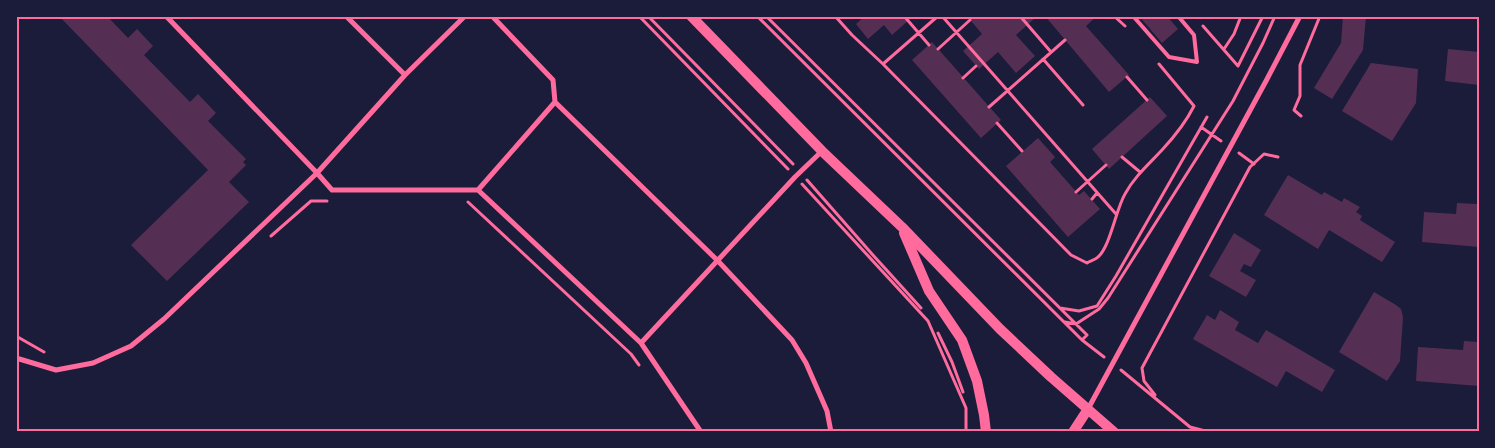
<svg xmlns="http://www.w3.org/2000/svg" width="1495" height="448" font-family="'Titillium Web',sans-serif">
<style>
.building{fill:#542f53}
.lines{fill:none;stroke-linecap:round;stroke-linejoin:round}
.path{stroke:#ff6b9d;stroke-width:3}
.service{stroke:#ff6b9d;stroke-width:4}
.minor{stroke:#ff6b9d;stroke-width:5}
.secondary{stroke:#ff6b9d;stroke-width:10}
.neatline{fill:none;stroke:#ff6b9d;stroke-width:2}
</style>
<rect width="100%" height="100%" fill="#1b1b3a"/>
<path class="building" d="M59,16H107L128,38L137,29L153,46L144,55L190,102L198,94L216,113L208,121L246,159L243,162L246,165L229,182L249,202L167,281L131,245L208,170Z
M865,16H908L910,19L892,35L884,25L868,39L856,24Z
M967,16H1033L1035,18L1016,35L1035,56L1016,73L998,52L979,69L963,51L982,34Z
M1045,16H1097L1086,26L1129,75L1109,92Z
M1139,16H1167L1178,29L1162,43Z
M1343,16H1366L1363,50L1332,99L1314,88L1341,43Z
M932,42L1001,120L981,138L912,60Z
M1448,49L1479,52V85L1445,81Z
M1371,63L1418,69L1416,103L1392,141L1342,111Z
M1150,97L1167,116L1109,169L1092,149Z
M1038,138L1055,157L1050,162L1079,195L1084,191L1100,209L1068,237L1006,166Z
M1288,175L1322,195L1324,192L1342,202L1344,198L1360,207L1356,212L1362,216L1360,220L1395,242L1382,262L1329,230L1318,249L1264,215Z
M1457,203L1477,204L1479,247L1422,242L1424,212L1456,214Z
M1234,233L1261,250L1251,267L1244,264L1240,271L1256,280L1246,297L1209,276Z
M1374,292L1396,305L1401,309L1403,317L1400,361L1387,381L1339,352Z
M1220,310L1239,322L1235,330L1258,343L1266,330L1335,370L1322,392L1286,371L1277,387L1193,339L1207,315L1215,320Z
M1464,341L1479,342V386L1416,381L1418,347L1463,350Z"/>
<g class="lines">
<path class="path" d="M639,16L788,169
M648,16L793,164
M757,16L1082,340L1104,357
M766,16L1087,335L1082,340
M835,16L852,35L883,64L1071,255L1087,263C1090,261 1095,260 1098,257C1110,247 1116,209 1125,194C1134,177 1149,164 1162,150C1175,136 1186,122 1194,106L1159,64
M904,16L929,45
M942,16L1116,214
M1020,16L1051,52
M1114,16L1125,26
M1203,26L1238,66L1263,16
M938,49L970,20
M1224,49L1234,34L1241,16
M1043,59L1083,105
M883,64L938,16
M1127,77L1147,100
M963,78L976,66
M989,107L1065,40
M1301,116L1294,110L1300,96V65L1320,16
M997,123L1022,151
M1201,127L1221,141
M1239,153L1254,164
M1122,157L1140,172
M807,180L872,254L921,308
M802,184L928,321L966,408V432
M1076,192L1106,165
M1092,199L1097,193
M468,202L631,354L639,365
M271,236L311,201H327
M1060,308L1079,311L1097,306L1116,276L1207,117
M1065,322L1076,324L1099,309L1108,298L1233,101L1263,43L1275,16
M938,333L952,362L963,392
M16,336L44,352
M1121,370L1190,427L1209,432
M1155,395L1144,381L1142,368L1250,167L1264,154L1278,157"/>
<path class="service" d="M1133,16L1169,57L1197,62L1194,35L1178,16"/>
<path class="minor" d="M166,16L317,173L332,190H478L641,343L701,432
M346,16L405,75
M492,16L553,80L555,102L718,261L792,340L806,363L827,411L831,432
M478,190L555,102
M641,343L795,177L822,151
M16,358L56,370L93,363L131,346L164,319L317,173L405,75L465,16
M1088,409L1266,81L1300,16"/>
<path class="secondary" d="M691,16L822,151L902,227L1000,329L1051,377L1114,432
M904,233L929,291L962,340L977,381L984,415L986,432
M1073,432L1088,409"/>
</g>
<rect width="1495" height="448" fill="none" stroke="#1b1b3a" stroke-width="35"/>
<rect x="18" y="18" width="1460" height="412" class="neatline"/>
</svg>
